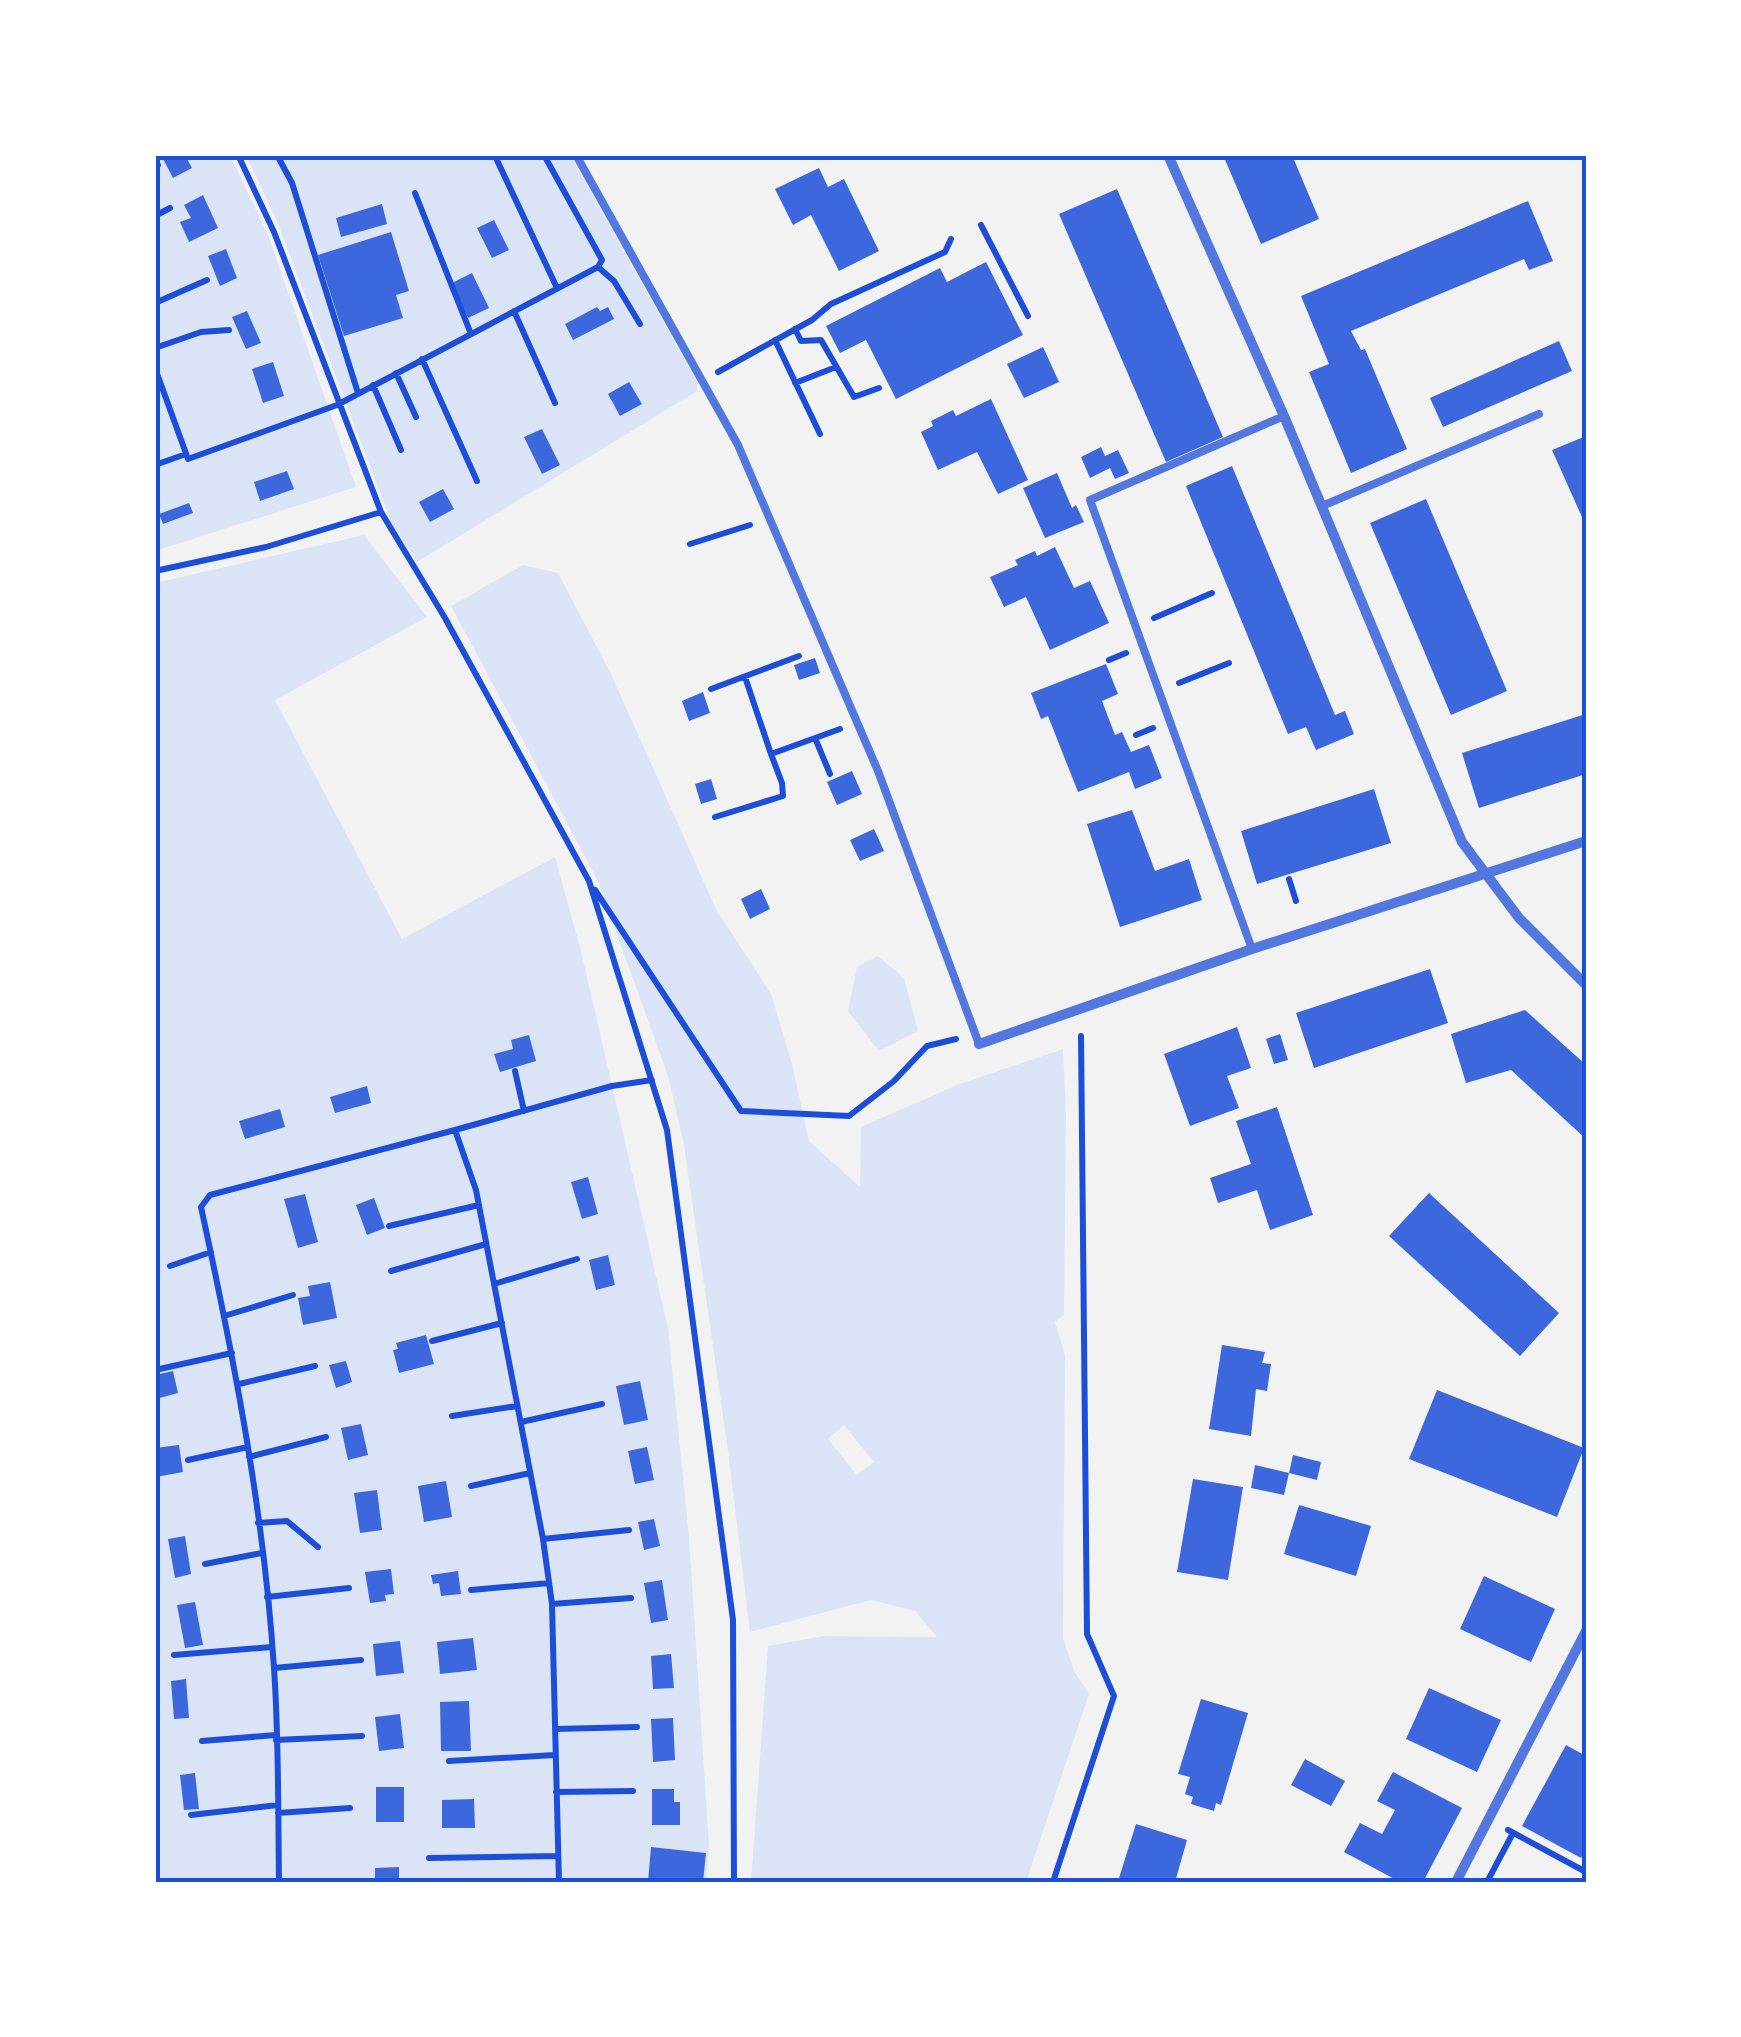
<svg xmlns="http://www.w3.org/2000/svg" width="1741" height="2037" font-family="Barlow,sans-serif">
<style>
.green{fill:#dbe4f7;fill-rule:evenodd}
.building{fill:#3d67dc}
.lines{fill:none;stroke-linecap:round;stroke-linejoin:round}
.path{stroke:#1d4ed8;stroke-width:6}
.service{stroke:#5277de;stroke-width:8}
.minor{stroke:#5277de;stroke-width:10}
.neatline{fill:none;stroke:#1d4ed8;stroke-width:4}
</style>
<rect width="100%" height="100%" fill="#f2f2f2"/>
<path class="green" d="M155,155H230L268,235L356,487L155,551Z
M246,155H570L697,382V391L417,562L391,522L276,219Z
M364,535L427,617L275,700L402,939L555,857L581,951L668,1328L689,1537L709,1846L706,1882H155V583Z
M523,565L558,573L611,674L716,909L771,994L792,1064L809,1141L860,1187L861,1127L957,1085L1063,1049L1066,1114L1064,1315L1055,1322L1065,1355L1063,1638L1074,1671L1089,1694L1026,1882H751L768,1646L824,1636L937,1637L915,1611L871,1600L750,1632L728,1451L684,1145L668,1076L597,879L451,606ZM844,1425L874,1462L857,1475L828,1439Z
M878,956L904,978L918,1031L879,1051L848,1011L857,967Z"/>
<path class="building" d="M161,155H185L192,168L173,178Z
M1223,155H1292L1319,219L1261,244Z
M819,168L828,187L844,179L879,251L839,271L811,215L793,225L775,189Z
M1117,189L1223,437L1166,462L1059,214Z
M203,195L218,228L189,242L180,222L191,218L184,205Z
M1528,201L1553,261L1529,270L1524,259L1351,331L1361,350L1365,349L1407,449L1351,473L1309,372L1329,364L1301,296Z
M382,204L387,224L341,237L336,218Z
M494,220L509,250L492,258L477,228Z
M391,232L409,291L396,295L403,318L344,336L318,255Z
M226,249L237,278L220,286L208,256Z
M986,262L1023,335L896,399L866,340L840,353L826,326L940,268L947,282Z
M472,273L489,308L468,318L452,283Z
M597,307L600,311L608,307L614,319L573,340L565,324Z
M247,311L261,343L246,349L232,317Z
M1559,341L1572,371L1443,427L1430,398Z
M1043,347L1059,382L1024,398L1007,364Z
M273,362L284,396L263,403L252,369Z
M629,382L642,404L620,416L608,394Z
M991,399L1028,480L998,494L977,452L938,470L921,432L933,426L931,421L953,410L956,416Z
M542,429L560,465L542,474L524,437Z
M1586,436V526L1552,450Z
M1101,447L1105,456L1118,450L1129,473L1115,479L1110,468L1090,478L1081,457Z
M1232,466L1335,715L1345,711L1354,734L1316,750L1306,727L1288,734L1186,486Z
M287,471L294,489L260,501L254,482Z
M1057,473L1072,508L1076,505L1084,522L1045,538L1023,488Z
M443,489L454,509L430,522L419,502Z
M1426,499L1507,691L1451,715L1370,523Z
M189,503L193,513L163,524L159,514Z
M1055,547L1074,588L1090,581L1109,623L1050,650L1026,597L1004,607L990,577L1018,565L1015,560L1035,551L1037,556Z
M815,658L820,673L799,680L794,665Z
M1106,664L1118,694L1102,701L1115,735L1122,732L1131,752L1149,745L1162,778L1135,789L1129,772L1078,792L1048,716L1041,719L1031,693Z
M703,692L710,713L689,721L682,701Z
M1586,714V774L1479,808L1462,753Z
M852,771L862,794L837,805L827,782Z
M711,779L717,799L701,804L695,784Z
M1374,789L1391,843L1257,884L1241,831Z
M1132,810L1155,871L1189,859L1202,900L1120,927L1087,824Z
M874,829L884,851L860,861L850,840Z
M761,889L770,909L750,919L741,899Z
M1430,969L1448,1023L1314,1068L1296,1013Z
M1525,1010L1586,1065V1139L1511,1070L1466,1083L1451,1034Z
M1237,1027L1251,1068L1227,1076L1239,1108L1190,1126L1164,1054Z
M1280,1034L1288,1060L1274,1064L1266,1039Z
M529,1035L536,1061L500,1072L494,1054L513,1049L511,1040Z
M367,1086L371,1103L335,1113L330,1097Z
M1277,1107L1313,1215L1270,1230L1257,1190L1218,1203L1210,1178L1251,1164L1236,1121Z
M280,1109L285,1127L245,1139L239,1121Z
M588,1177L598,1214L582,1219L571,1182Z
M1429,1193L1559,1313L1520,1356L1389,1236Z
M305,1194L318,1242L298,1248L284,1199Z
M374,1198L385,1228L367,1235L356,1205Z
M608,1255L615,1285L596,1290L589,1260Z
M330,1282L337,1318L303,1325L298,1298L310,1296L308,1286Z
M426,1335L434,1364L399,1373L393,1350L398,1349L396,1343Z
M1222,1345L1265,1352L1262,1363L1271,1364L1267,1391L1256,1389L1251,1436L1209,1429Z
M346,1361L352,1382L336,1388L329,1365Z
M173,1371L178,1393L156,1399L155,1375Z
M640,1381L648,1420L624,1425L616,1386Z
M1437,1390L1584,1448L1557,1517L1409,1459Z
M361,1424L368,1455L348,1460L341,1428Z
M179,1445L183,1472L156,1477L155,1448Z
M647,1447L654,1480L635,1484L628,1451Z
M1293,1455L1321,1462L1317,1480L1289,1473Z
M1255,1465L1289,1473L1284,1495L1251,1488Z
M1193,1479L1243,1487L1228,1580L1177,1572Z
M446,1481L452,1517L424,1522L418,1486Z
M377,1490L382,1530L360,1533L354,1493Z
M1299,1505L1371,1526L1356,1576L1284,1554Z
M654,1519L660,1546L644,1550L638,1522Z
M185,1536L191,1574L175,1578L168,1539Z
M391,1569L394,1594L385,1595L386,1601L370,1603L365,1572Z
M458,1571L461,1594L441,1596L439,1583L433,1584L431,1575Z
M1484,1576L1555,1609L1531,1662L1460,1629Z
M662,1580L668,1620L651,1623L644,1583Z
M195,1602L203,1645L185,1648L177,1605Z
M473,1638L477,1670L440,1674L437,1642Z
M400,1641L404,1673L376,1676L373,1644Z
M671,1654L674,1688L653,1689L651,1656Z
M186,1679L189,1718L174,1719L171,1681Z
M1429,1688L1501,1720L1477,1772L1406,1739Z
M1201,1699L1248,1713L1221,1805L1216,1803L1214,1811L1191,1804L1193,1797L1185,1794L1190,1777L1178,1774Z
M469,1701L471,1751H441L440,1702Z
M400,1714L404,1748L379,1751L375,1717Z
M673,1718L675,1760L653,1762L651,1719Z
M1566,1745L1586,1756V1848L1581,1858L1522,1826Z
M1305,1759L1345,1781L1331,1806L1291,1785Z
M1393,1772L1462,1808L1423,1882H1400L1344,1852L1360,1823L1382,1834L1395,1810L1377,1801Z
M195,1773L199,1809L184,1810L180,1775Z
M376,1787H404V1822H376Z
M652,1789H674V1802H680V1825H652Z
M474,1799L475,1828H442V1800Z
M1136,1824L1187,1840L1175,1882H1133L1119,1878Z
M651,1847L706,1853L703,1882H648Z
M399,1867V1882H375V1868Z"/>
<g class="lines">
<path class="path" d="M238,155L274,232L381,512L445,618L589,881L667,1130L733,1620L734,1882
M277,155L292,183L358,393
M544,155L602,260L598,267L614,281L640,324
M496,158L557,288
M155,166L158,165
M415,193L471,334
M155,216L170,208
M981,225L1028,316
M155,303L207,280
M514,311L555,403
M795,329L801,341L821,340L854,397L879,388
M775,340L820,434
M155,348L201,332L229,330
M422,359L477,481
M155,368L188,459L337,405L598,267
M718,372L812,320L831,304L945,252L951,239
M396,373L416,417
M795,383L836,367
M373,385L401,450
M155,465L186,454
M690,544L750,525
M155,571L266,547L381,512
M1154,618L1212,593
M1109,660L1126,653
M745,677L771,754L840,729
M1179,683L1229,663
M711,689L799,656
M1136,735L1153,728
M815,738L830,774
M715,817L783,796L782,783L771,754
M1289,879L1296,901
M595,890L741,1111L849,1116L894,1081L927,1046L956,1039
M515,1071L524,1111
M455,1130L612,1086L652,1080
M389,1226L479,1205
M170,1266L211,1252
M391,1271L486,1244
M494,1284L577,1259
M224,1316L293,1295
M432,1341L502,1323
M155,1370L232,1353
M239,1384L315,1366
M452,1416L517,1406
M521,1422L602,1404
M249,1457L326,1437
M188,1460L248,1447
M471,1486L530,1473
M258,1523L287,1521L318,1547
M543,1539L629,1530
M205,1564L262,1553
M471,1590L549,1583
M267,1597L349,1588
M552,1604L631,1598
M174,1655L272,1647
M274,1668L361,1660
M555,1729L637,1727
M276,1740L362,1736
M202,1741L276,1735
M449,1761L555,1755
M556,1792L633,1791
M278,1813L350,1808
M191,1815L278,1805
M1508,1830L1586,1872
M429,1858L558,1856
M279,1882C278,1811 279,1739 274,1668C264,1512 234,1359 201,1207L210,1195L455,1130L476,1190L543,1539L552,1604L559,1882
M280,1882H298
M1053,1882L1114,1696L1087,1634L1081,1036
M1487,1882L1513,1833"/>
<path class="service" d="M576,155L738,445L878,771L979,1044
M1322,506L1539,414
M1252,949L1090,500L1284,416"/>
<path class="minor" d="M1168,155L1284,416L1462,842L1519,918L1586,985
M979,1044L1252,949L1586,841
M1456,1882L1586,1631"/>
</g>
<rect width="1741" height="2037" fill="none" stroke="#ffffff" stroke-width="315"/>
<rect x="158" y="158" width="1426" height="1722" class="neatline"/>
</svg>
